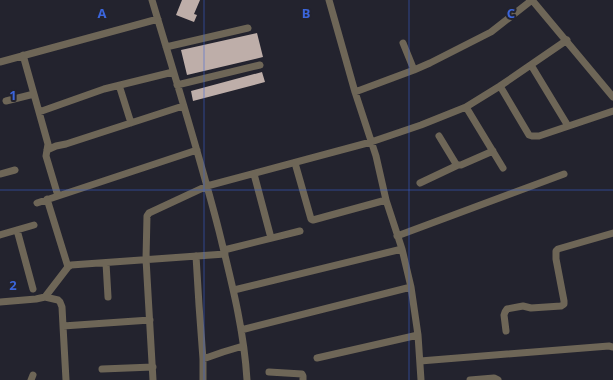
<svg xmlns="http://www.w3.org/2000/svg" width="613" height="380" font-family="'Noto Sans',sans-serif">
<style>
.building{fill:#beaea9}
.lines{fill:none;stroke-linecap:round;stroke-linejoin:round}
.minor{stroke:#6e6657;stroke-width:7}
.grid{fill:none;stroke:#3b65db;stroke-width:1;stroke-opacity:0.55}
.grid-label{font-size:13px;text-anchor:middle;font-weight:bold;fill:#3b65db;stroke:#23232e;stroke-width:4;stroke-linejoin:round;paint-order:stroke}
</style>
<rect width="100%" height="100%" fill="#23232e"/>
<path class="building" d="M182,0H200L194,14L197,15L194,22L176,15Z
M257,33L263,57L187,75L181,50Z
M262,72L265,82L193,101L191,91Z"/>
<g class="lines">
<path class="minor" d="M152,0C175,77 199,153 219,231C231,280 244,329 247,380
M329,0L355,92L376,156L386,200L402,249L411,287L418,335L421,380
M532,0L613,97
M403,43L414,70
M166,47L248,28
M23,55L48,144L46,156L58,196
M0,62L158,19
M531,65L568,126
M119,85L131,123
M177,85L260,65
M500,86L529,135L532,136H539L613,111
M355,92L414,70L430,63L491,32L532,0
M6,101L34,94
M466,107L503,168
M39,112L104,89L173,72
M439,136L456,164L458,165H461L493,151
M47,150L56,146L66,144L183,106
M295,163L311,219L313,220L386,200
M0,174L15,170
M254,174L271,238
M420,183L458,165
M47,199L68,267
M37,203L197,150
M17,230L33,289
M0,235L34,225
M397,236L564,174
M224,250L300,231
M196,256L199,305L203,359V380
M106,263L108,297
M234,290L402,249
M45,297L68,267L71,265L225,254
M0,302L36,299L45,297L58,300L60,302L62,307L63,326L66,380
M63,326L150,320
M241,330L411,287
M506,331L504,315L505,312L507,309L523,306L531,308L561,306L564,304V301L556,259V251L558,249L613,233
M317,358L418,335
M203,359L223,352L243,346
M420,361L609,346L613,347
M102,369L153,367
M269,372L302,374L303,376V380
M31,380L33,375
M153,380L146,259L147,216L149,213L207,186L371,142L421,125L466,107L500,86L567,40
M470,380L494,378L498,380"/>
</g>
<path class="grid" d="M204,0V380M409,0V380M0,190H613"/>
<g class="grid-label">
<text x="102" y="18">A</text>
<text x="306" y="18">B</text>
<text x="511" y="18">C</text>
<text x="13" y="100">1</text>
<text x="13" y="290">2</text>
</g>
</svg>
